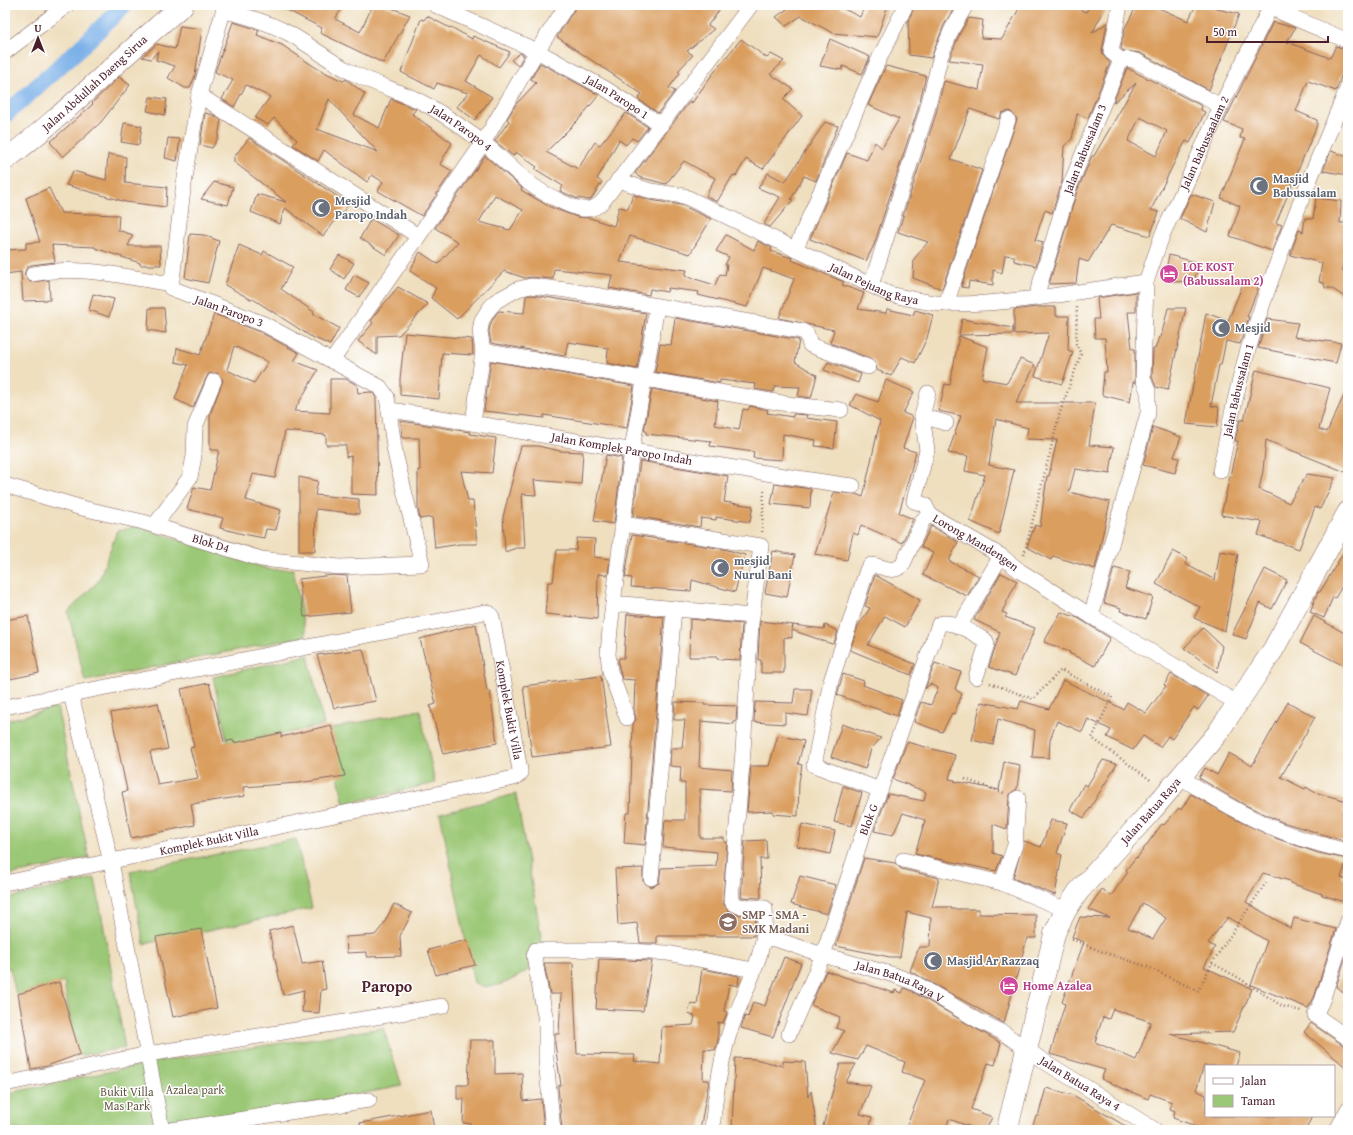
<svg xmlns="http://www.w3.org/2000/svg" width="1353" height="1135" font-family="'Gentium Book Plus',serif">
<style>
.green{fill:#9bc876;stroke:#727450}
.lines{fill:none;stroke-linecap:round;stroke-linejoin:round}
.canal{stroke:#7ab0e8;stroke-width:17}
.building{fill:#da9e5e;fill-rule:evenodd}
.minor-casing{stroke:#84625f;stroke-width:16}
.secondary-casing{stroke:#84625f;stroke-width:22}
.path{stroke:#84625f;stroke-width:2.5;stroke-dasharray:1 3;stroke-linecap:butt}
.minor{stroke:#fff;stroke-width:15}
.secondary{stroke:#fff;stroke-width:21}
.labels{text-anchor:middle;stroke-width:3;stroke-linejoin:round;paint-order:stroke}
.street-label{font-size:12px;fill:#4a1f2b;stroke:#fff}
.worship-label{font-size:12px;font-weight:bold;fill:#5b616d;stroke:#fff;text-anchor:start}
.hotel-label{font-size:12px;font-weight:bold;fill:#b23c85;stroke:#fff;text-anchor:start}
.education-label{font-size:12px;font-weight:bold;fill:#785e54;stroke:#fff;text-anchor:start}
.park-label{font-size:12px;fill:#665a45;stroke:#fff}
.district-label{font-size:16px;font-weight:bold;fill:#4a1f2b;stroke:#fff}
</style>
<rect width="100%" height="100%" fill="#fff"/>
<filter id="ink" filterUnits="userSpaceOnUse"><feTurbulence type="fractalNoise" baseFrequency=".025" numOctaves="2"/><feDisplacementMap in="SourceGraphic" scale="8" xChannelSelector="R" yChannelSelector="G"/><feConvolveMatrix kernelMatrix="1 2 1 2 8 2 1 2 1" color-interpolation-filters="sRGB"/></filter>
<filter id="wash" filterUnits="userSpaceOnUse"><feTurbulence type="fractalNoise" baseFrequency=".012" numOctaves="4" result="noise"/><feDisplacementMap in="SourceGraphic" scale="16" xChannelSelector="R" yChannelSelector="G"/><feGaussianBlur stdDeviation="0.9" result="paint"/><feColorMatrix in="noise" values="0 0 0 0 0 0 0 0 0 0 0 0 0 0 0 0 0 1.4 0 .05"/><feComposite in="paint" operator="in"/></filter>
<g filter="url(#wash)">
<rect width="100%" height="100%" fill="#efdfbf"/>
<path class="green" d="M137,526L271,570L293,569L306,636L85,681L68,612L99,580L117,531Z
M308,655L324,725L228,746L213,677Z
M57,707L89,858L5,876V721Z
M420,710L435,783L344,804L328,729Z
M516,794L544,952H526L530,969C513,979 494,993 474,983L440,813Z
M296,839L312,908L144,944L130,871Z
M95,878L125,1048L76,1056L64,982L16,995L10,968L5,969V899Z
M383,1028L402,1086L169,1130H5V1094L154,1062Z"/>
<g class="lines">
<path class="canal" d="M5,115L80,48L124,5"/>
</g>
<g id="blocks">
<path class="building" d="M277,5H344L335,19L360,32L373,5H383L410,15L383,63L320,33L322,28Z
M577,5H723L708,25L714,29L687,51L693,55L678,71L680,73L669,88L675,91L658,113L638,99L642,94L557,37Z
M780,5H836L860,17L865,5H888L877,37L833,33L801,16L786,26L776,17L787,9Z
M915,5H956L944,25L931,58L909,55L908,21Z
M1021,5H1070L1086,12L1090,5H1107L1092,33L1107,23L1102,51L1103,55L1110,63L1088,118L1077,114L1072,139L1064,146L1062,182L1052,213L1045,210L1035,240L1043,242L1036,266L1014,261V256L1005,255L1002,273L993,270V285L969,281L968,288L961,287L1017,119L1010,111L1002,113L999,119L970,109L951,159L982,170L942,289L913,278L914,259L928,242L898,232L935,117L944,81L979,90L983,64L949,60L960,33L969,18L983,20L981,38L1002,39Z
M1137,5H1152L1188,21L1196,5H1219L1217,9L1239,14L1209,90L1140,53L1124,51L1121,48L1125,28Z
M427,16L450,28L451,27L472,39L473,36L510,52L499,67L481,55L466,81L492,97L475,120L457,107L468,93L437,83L434,89L401,72L421,19L424,20Z
M233,22L259,30L257,35L282,45L318,69L343,81L346,79L365,94L354,115L379,128L391,99L416,109L412,114L452,143L440,164L452,171L422,216L378,191L383,182L372,175L367,182L324,150L318,161L293,145L297,140L274,118L268,125L255,118L270,97L246,85L234,107L222,99L233,80L215,72ZM329,99L350,122L378,152L317,129Z
M1273,22L1295,28L1287,42L1330,58L1336,46L1348,50V74L1343,71L1336,91L1308,81L1296,111L1317,120V125L1276,223L1282,225L1272,251L1230,236L1240,206L1221,198L1245,139L1240,138L1242,129L1224,122Z
M180,26L202,29L195,76L190,88H185L168,78L175,66L156,60L158,51L151,59L142,57L157,44L175,49Z
M741,39L767,58L771,54L784,61L770,74L793,89L783,99L802,116L763,169L746,159L736,176L733,175L717,202L706,196L715,178L684,161L666,184L639,177L635,173L652,151L690,101L692,103L711,76Z
M830,39L870,57L862,74L843,66L842,70L820,66Z
M520,53L524,55L518,66L511,60Z
M540,63L599,95L580,118L546,152L578,169L595,142L600,145L626,113L648,127L637,141L632,138L626,145L619,140L597,179L602,182L592,198L589,200L576,198L560,191L563,186L535,169L537,167L516,152L513,156L495,141L509,121L507,119L516,104L536,83L531,79Z
M886,66L926,76L917,112L874,245L866,261L810,239L847,153L867,160L875,142L882,148L899,119L868,105Z
M1127,68L1202,106L1201,110L1205,112L1190,143L1186,141L1176,159L1151,210L1159,212L1150,236L1111,225L1088,262L1079,259L1076,283L1049,284L1077,191L1092,156H1094L1136,83L1113,103ZM1140,117L1167,131L1156,156L1128,141Z
M119,77L130,85L101,122L63,157L50,142L93,104L92,103Z
M150,97L167,99L165,115L147,111Z
M205,113L213,115L221,120L218,138L212,148L200,145Z
M825,122L838,126L816,181L804,176L791,199L793,200L770,227L764,224L780,197L758,188L768,173L785,182Z
M124,123L142,126L139,145L121,142Z
M168,138L180,139L177,161L165,158Z
M249,138L349,204L323,236L285,208L280,224L251,212L257,194L286,202L234,162V157Z
M1331,151L1348,157V175L1323,171Z
M108,154L126,157L125,183L167,187L166,207L126,202L66,185L73,171L106,180Z
M485,156L522,188L521,190L550,207L577,217L590,218L614,226L619,207L628,209L633,195L650,200L681,205L711,219L690,254L630,236L620,262L687,270L685,276L715,285L720,274L725,275L727,265H725L729,257L716,251L726,235L754,250L758,241L772,248L771,251L789,257L793,258L792,260L844,282L842,285L864,293L858,309L886,313L887,309L913,315L915,310L933,315L927,338L915,363L902,357L891,376L877,370L875,362L872,359L830,343L834,330L779,318L794,279L763,268L747,307L698,295L699,292L668,288L667,292L650,289L649,295L609,288L612,275L554,269L553,279L532,277L525,278L504,271L457,319L431,298L436,288L410,271L420,252L438,264L458,242L435,228ZM495,195L523,210L510,230L479,222Z
M214,182L233,187L228,205L201,199Z
M49,188L61,213L119,215L118,230L133,235L128,246H160L161,265H140V263L95,248V247L52,245L55,262L31,265L27,267L24,275L30,282L49,280L50,300L23,301L21,272L5,274V250L26,249V243L40,242L26,198Z
M1191,194L1215,202L1207,232L1180,219Z
M1316,198L1341,201L1340,223H1348V245L1342,270H1348V299L1331,288H1325L1324,283L1319,282L1322,263L1290,255L1299,230L1303,232L1305,218L1313,219Z
M371,219L399,235L386,255L360,238Z
M190,234L204,235L219,241L208,283L185,278Z
M239,245L262,255L264,251L293,267L281,289L314,312L313,314L339,328L330,345L310,336L253,299L252,300L225,285Z
M339,255L354,263L344,279L330,269Z
M1169,255L1199,263L1195,278L1189,276L1184,281L1177,282L1164,279Z
M354,275L369,283L359,297L346,290Z
M1245,279L1260,283L1247,317H1249L1240,344L1226,341L1221,365H1219L1211,406L1219,407L1217,427L1186,424L1206,313L1228,321Z
M398,287L428,304L399,335L377,336V355L358,341L373,323L371,321L376,313Z
M1136,292V312H1128L1132,349H1135V383L1133,382L1130,402L1102,395L1104,372H1107L1105,338H1095L1094,319H1099L1097,298Z
M93,294L114,299L109,317L89,310Z
M532,295L646,313L637,369L607,363L608,348L568,342L565,356L491,343L489,331L491,323L496,314L499,311L524,313L526,296Z
M1036,307H1056V316H1069L1068,350L1073,352L1062,384L1035,376L1049,333L1014,334V310Z
M149,308H164L166,333L148,330Z
M1168,308H1186L1168,390L1156,387L1152,377L1153,349H1155L1159,337H1161Z
M214,314L260,332L299,353L294,361L318,370L294,411L330,413V379H346L357,385L358,393L371,392L374,394L376,398L378,495L351,494V456L346,457V445H326V435L285,431L275,478L253,474L246,500L281,510L276,530L266,529L264,538L243,534L220,528L223,518L187,509L194,487L210,490L219,450H210V415L223,380L217,373L208,374L193,408L175,399L188,365L175,362L177,348L200,355ZM234,346L268,362L254,383L227,370Z
M675,318L799,340L795,362L817,375L811,398L798,396L800,387L775,386L773,392L755,389L756,384L720,380V383L655,372L660,344L671,345Z
M962,319L1013,328V334L959,335Z
M1267,319L1298,323L1294,337L1341,343L1336,363L1258,348Z
M405,333L472,339L473,355L442,353L439,399L400,395V379Z
M959,336L988,347L982,378L985,379L1007,383L1020,359L1035,365L1016,403H1095L1089,445L1114,447L1110,474L1075,469L1069,492L1110,502L1095,569L1053,556L1051,560L1027,547L1035,525L1040,527L1047,476H1049L1057,440L1026,439L1028,428L996,419L989,465L1014,470L999,534L970,521L985,475L965,471L968,456L948,453L961,416L939,411L945,384L950,385Z
M491,361L634,386L627,428L544,415V418L484,411Z
M828,362L861,374L858,383L824,370Z
M1256,370L1330,388L1319,429L1327,432L1348,387V473L1266,440L1263,471L1259,489L1289,503L1307,474L1335,478L1320,509L1315,507L1299,549L1258,535L1262,522L1221,515L1238,441H1235L1240,420H1244Z
M886,380L914,392L903,413L913,417L903,448L916,452L899,513L913,519L902,543L861,525L858,535L853,533L847,560L815,554L834,492L856,494L863,497L880,421L850,405L856,394L878,402Z
M652,389L718,401L715,425L739,430L743,409L748,410L750,406L768,410L767,413L793,417V414L807,415L806,418L837,422L834,448L815,446L816,440L783,434L782,460L753,458L754,452L710,446L711,441L646,434V431L644,430Z
M401,421L470,432V434L496,438L492,473L461,471L468,501H473L477,544H460L435,548L432,517L420,519L418,508V470H420L419,438H402Z
M1153,427L1181,437L1174,457L1179,458L1175,473L1143,465Z
M521,446H538L560,451L583,452L581,484L534,480L536,495L522,494L525,548H516L505,552L503,517Z
M606,455L622,458L614,524L594,521Z
M640,461L728,476L724,502L753,506L750,522L716,517V520L701,518L700,527L633,516Z
M299,477L318,481L315,495L359,499V514L316,509L315,551H299Z
M775,484L811,489L810,508L771,504Z
M931,526L958,542L949,561L979,576L967,596L923,575L933,553L921,547Z
M632,535L724,549L745,555L735,592L692,580L691,591L631,587L632,578L625,577Z
M577,538L595,539L594,557L610,559L608,575L598,574L597,619L545,614L548,582H553L557,550H576Z
M1348,545V588L1343,585L1335,598L1333,597L1324,618L1310,612L1318,592H1320Z
M773,551L795,555L787,597L765,593Z
M1173,551L1188,559L1185,564L1215,580L1220,551L1238,554L1225,631L1194,618L1200,607L1156,584Z
M1114,568L1130,572L1125,588L1153,597L1146,619L1120,611L1121,608L1104,603Z
M1265,569L1287,580L1272,609L1260,603L1246,639L1232,634Z
M1001,573L1017,581L1002,612L1007,614L1005,617L1035,628L1015,676L989,667L1000,632L974,620Z
M333,575L347,576L351,612L304,617L299,579Z
M875,575L920,600L905,627L885,616L868,645L915,664L911,675L850,650L858,626L870,608L865,606Z
M1061,612L1078,618L1110,638L1095,666L1069,653L1070,652L1044,642Z
M627,614L664,617L645,845L624,843L626,813H630L633,724L636,719L634,710L635,680L622,679L618,663L619,658H624Z
M28,616L39,673L5,680V620Z
M1314,616L1348,635V668L1300,643Z
M690,619L742,624L740,660L717,659V657H689Z
M760,621L793,625L792,629L793,625L824,629L825,625L838,631L834,643L832,644L792,630V638L784,637V673H761V660H758Z
M476,624L487,691H490L497,743L443,754L430,706L436,704L420,639Z
M1203,628L1222,646L1217,672L1184,648Z
M363,649L376,701L334,708L317,655Z
M935,663L961,672L955,689L962,694L954,714L952,713L942,732L914,722L921,702L931,705L938,688L930,684L925,689Z
M843,674L864,681L863,685L902,700L897,716L837,695Z
M1171,674L1208,696L1198,710L1194,707L1172,739L1168,736L1160,747L1143,736L1133,750L1107,737L1111,730L1088,719L1082,732L1057,721L1050,740L1049,758L1032,757L1035,730L998,719L993,745L972,740L981,702L1018,709L1021,701L1049,709L1063,680L1123,709L1127,702L1146,713L1166,686L1164,685Z
M601,676L611,747L532,757L523,686Z
M209,683L224,742L233,740L234,743L281,733V737L331,725L345,776L298,783L243,787L245,796L191,804L195,825L131,838L122,792L127,791L111,713L158,703L168,749L150,752L158,785L198,778L190,748L194,747L181,689Z
M795,689H812L808,716L785,713V724L754,722L755,702L793,703Z
M675,702L704,703V705L737,706L736,722L734,721V724L701,721L699,767L732,770L731,791L700,789V838H724V842H727L723,903L729,911L735,914L756,916L754,936H657V943H640L637,923L618,925L615,869L643,868V881L651,887L659,883L661,868L716,866L717,852L663,847L665,820H685V783H680L681,767L670,766L671,748H682L685,720H674Z
M1288,702L1315,717L1281,777L1305,789L1306,787L1314,792L1347,801L1343,813L1348,814V842L1282,822L1243,804L1199,778L1205,768L1217,775L1229,753L1252,766Z
M842,724L881,738L871,749L865,769L831,757Z
M778,735L804,741L798,764L802,765L799,782L798,816L773,814V811L747,812L751,766H769Z
M907,742L955,755L949,779L955,780L954,781L999,790L1004,762L1020,765L1017,789L1011,793L1009,797L1007,829L993,824V853L1002,856L996,871L915,854L925,820L903,813L893,835L874,831L888,794L924,801L926,792L893,779Z
M1103,760L1117,764L1084,818L1070,810L1084,784L1087,786Z
M843,786L862,793L852,826L834,822Z
M1191,794L1235,819L1275,838L1318,853L1347,859L1341,878L1348,880V903L1322,895V894L1290,883V881L1263,873L1246,902L1291,929L1294,918L1336,929L1314,998L1308,1008L1251,985L1267,941L1228,917L1208,943L1215,947L1204,967L1252,989L1233,1032L1170,1034L1240,1053L1236,1066H1204L1196,1090L1206,1095V1116H1312L1306,1130H1190L1193,1125L1173,1118L1175,1111L1170,1109L1172,1102L1150,1094L1148,1099L1101,1079L1105,1070L1050,1054L1065,1004L1062,1002L1084,942L1072,937L1080,917L1110,918L1088,909L1102,889L1111,896L1128,872L1126,870L1136,857L1137,858L1162,824L1164,825L1179,808L1181,810ZM1143,903L1166,918L1153,939L1128,928ZM1113,1009L1151,1022L1136,1060L1095,1042L1103,1017L1109,1019Z
M1051,820L1067,823L1057,853L1062,855L1055,895L1013,878L1024,841L1041,847Z
M802,824L835,831L830,854L797,846Z
M766,840L767,859H760L761,898L741,897L745,841Z
M864,858L895,863L901,869L939,878L932,907H951V909H979V914L1036,915V938H1027L1004,1023L910,971L919,947H930L931,918L907,912L900,957H890L836,946Z
M800,876L836,885L827,914L791,904Z
M394,904L412,913L400,936L401,956L367,957V952L347,953L346,937L375,935L383,925Z
M293,925L302,964L322,961L326,989L321,990L319,1013L302,1012L304,990L283,995L269,931Z
M201,929L217,1008L173,1017L156,937Z
M467,940L475,965L436,975L428,950Z
M1348,950V995L1336,987Z
M784,957L801,963L773,1037L741,1028L745,1016L748,1017L753,1002L765,1006Z
M599,959L652,961L643,1011L596,1009Z
M544,963H573L577,1054L635,1055L634,1061L660,1064L662,1027L693,1025L695,1016L688,1014L691,1003L697,1005L702,969L739,976L738,986L729,984L724,1011L727,1012L723,1023L718,1022V1040L715,1050L704,1049L703,1080H709L700,1130H562L558,1086L561,1085L555,1044V1034H559L561,994H550Z
M826,971L894,993L895,990L902,993L904,988L911,991L1001,1043L995,1065L988,1063L971,1109L992,1117L986,1130H979L949,1119L945,1130H905L925,1080L902,1072L905,1062L866,1046L858,1060L832,1053L844,1031L836,1028L840,1017L811,1005Z
M59,982L80,1054L47,1066L31,1069L18,994Z
M1311,1023L1343,1045L1348,1047V1069L1304,1032Z
M470,1040H495V1074L522,1073L523,1101L541,1099L544,1130H470L471,1124L463,1123L464,1099H457V1085H468Z
M735,1058L755,1059L783,1066V1061L805,1062L808,1097L811,1091L817,1130H750L732,1128Z
M840,1064H856L846,1082L871,1086L860,1114L872,1117L869,1130H822Z
M1046,1088L1073,1095L1132,1130H1031L1036,1116H1038Z
M431,1110L434,1130H361L360,1123Z"/>
</g>
</g>
<g filter="url(#ink)">
<use href="#blocks" fill-opacity="0" stroke="#84625f" stroke-width="1"/>
<g class="lines">
<g class="minor-casing">
<g id="minor">
<path id="s1" d="M435,5L537,51L606,89L661,125"/>
<path d="M1264,5L1348,41"/>
<path id="s2" d="M224,11C247,16 269,22 290,34C310,45 328,60 349,71C370,82 392,89 413,98C437,109 461,126 482,142C506,160 526,186 554,198C570,206 589,217 603,201L751,5"/>
<path d="M5,52L67,5"/>
<path d="M1121,60L1128,59L1136,61L1221,106"/>
<path d="M199,95L418,236"/>
<path id="s3" d="M618,180L651,191L684,196L889,294C907,298 926,303 946,304C1013,305 1080,291 1146,282"/>
<path d="M795,250L877,63L906,5"/>
<path d="M33,274C78,264 126,277 171,284"/>
<path d="M871,285L926,114L941,55L952,29L966,5"/>
<path id="s4" d="M1036,297L1069,188L1121,60L1111,52L1120,5"/>
<path d="M946,304L1008,120"/>
<path d="M483,351L794,405L841,410"/>
<path d="M332,361L483,143L537,51L567,5"/>
<path d="M928,393L922,416L927,450L914,501L925,505L930,515"/>
<path id="s5" d="M390,410C544,433 698,465 853,486"/>
<path d="M922,416L946,423"/>
<path d="M473,423L483,351L480,331L482,320L489,309L496,301L518,289L531,286L566,290L802,331L807,334L810,345L868,367"/>
<path id="s6" d="M1220,471C1228,431 1236,390 1248,350C1275,260 1312,173 1348,87"/>
<path id="s7" d="M5,485L82,508L143,522L261,559L339,567L422,564L395,453L387,397L380,387L264,324L171,288L183,190L199,95L225,5"/>
<path d="M623,524L761,546L751,624L743,751L731,899L733,903L739,906L765,908C769,953 742,993 729,1034C720,1065 715,1097 712,1130"/>
<path d="M155,525L190,477L194,456L195,427L214,381"/>
<path d="M613,605L624,604L751,616"/>
<path id="s8" d="M1091,616L1148,413V391L1143,379L1146,282L1163,233L1176,206L1221,106L1270,8"/>
<path d="M959,627L1001,556"/>
<path d="M71,694L111,862L162,1130"/>
<path id="s9" d="M5,707L485,612L489,613L492,617L520,770V774L514,778L5,883"/>
<path d="M627,718L610,671L608,654L610,629L632,449L657,307"/>
<path d="M1180,777C1235,811 1280,837 1344,850"/>
<path id="s10" d="M880,790L814,765L831,681L867,570L871,565C884,566 893,575 903,564L923,520L930,515L1001,556L1020,571L1091,616L1237,703"/>
<path d="M903,860L1002,883L1066,910"/>
<path d="M651,878L674,609"/>
<path d="M1002,883L1015,845L1018,798"/>
<path d="M1348,921L1322,1001L1315,1015L1348,1038"/>
<path id="s11" d="M764,941L769,938L778,940L823,955L894,975L915,983L979,1021L1002,1032L1042,1060L1155,1130"/>
<path id="s12" d="M789,1034L823,955L861,839L880,790L939,624C954,619 974,634 986,641L987,644L976,677"/>
<path d="M5,1084L148,1054L443,1006"/>
<path d="M171,1130L369,1100"/>
<path d="M553,1130L546,1060V1021L534,956L536,950H609L667,953L753,970"/>
<path d="M1337,1130L1348,1109"/>
</g>
</g>
<g class="secondary-casing">
<g id="secondary">
<path id="s13" d="M5,160C68,113 122,55 183,5"/>
<path id="s14" d="M1007,1130L1055,932L1066,910L1078,892L1152,810L1217,734L1273,650L1348,512"/>
</g>
</g>
<path class="path" d="M762,532L764,489
M1024,555L1060,412L1081,354L1076,344L1077,307
M990,683L1033,699L1061,670L1112,697L1092,738L1152,781
M965,779L1004,793
M1072,939L1100,951L1148,967L1198,991L1212,963L1239,978L1282,1006L1301,1011
M1212,963L1267,881"/>
<use href="#minor" class="minor"/>
<use href="#secondary" class="secondary"/>
</g>
</g>
<defs>
<g id="mosque-disc" transform="scale(1)"><circle r="9.5" fill="#6b7280" stroke="#fff"/><path d="M3.5-4.9A6 6 0 1 0 3.5 4.9A5 5 0 1 1 3.5-4.9Z" fill="#fff"/></g>
<g id="hotel-disc" transform="scale(1)"><circle r="9.5" fill="#d1479c" stroke="#fff"/><path d="M-6-4.5h1.5V1H6V5H4.5V3h-9V5H-6ZM-4 0a1.8 1.8 0 1 1 3.6 0ZM.5 0V-2.5h3Q6-2.5 6 0Z" fill="#fff"/></g>
<g id="school-disc" transform="scale(1)"><circle r="9.5" fill="#8d6e63" stroke="#fff"/><path d="M0-5L7-2L0 1L-7-2ZM-4 1L0 2.5L4 1V4Q0 6-4 4Z" fill="#fff"/></g>
</defs>
<g fill-rule="evenodd">
<use href="#mosque-disc" x="1259" y="186"/>
<use href="#mosque-disc" x="321" y="208"/>
<use href="#hotel-disc" x="1169" y="274"/>
<use href="#mosque-disc" x="1221" y="328"/>
<use href="#mosque-disc" x="720" y="568"/>
<use href="#school-disc" x="728" y="922"/>
<use href="#mosque-disc" x="933" y="961"/>
<use href="#hotel-disc" x="1009" y="986"/>
</g>
<g class="labels">
<g class="street-label">
<text dy="4" stroke="none"><textPath href="#s13" startOffset="118">Jalan Abdullah Daeng Sirua</textPath></text>
<text dy="4" stroke="none"><textPath href="#s1" startOffset="204">Jalan Paropo 1</textPath></text>
<text dy="4" stroke="none"><textPath href="#s2" startOffset="266">Jalan Paropo 4</textPath></text>
<text dy="4" stroke="none"><textPath href="#s8" startOffset="494">Jalan Babussaalam 2</textPath></text>
<text dy="4" stroke="none"><textPath href="#s4" startOffset="156">Jalan Babussalam 3</textPath></text>
<text dy="4" stroke="none"><textPath href="#s3" startOffset="278">Jalan Pejuang Raya</textPath></text>
<text transform="translate(229 311) rotate(20)" y="4">Jalan Paropo 3</text>
<text dy="4" stroke="none"><textPath href="#s6" startOffset="83">Jalan Babussalam 1</textPath></text>
<text dy="4" stroke="none"><textPath href="#s5" startOffset="235">Jalan Komplek Paropo Indah</textPath></text>
<text dy="4" stroke="none"><textPath href="#s7" startOffset="214">Blok D4</textPath></text>
<text dy="4" stroke="none"><textPath href="#s10" startOffset="424">Lorong Mandengen</textPath></text>
<text dy="4" stroke="none"><textPath href="#s9" startOffset="593">Komplek Bukit Villa</textPath></text>
<text dy="4" stroke="none"><textPath href="#s14" startOffset="359">Jalan Batua Raya</textPath></text>
<text dy="4" stroke="none"><textPath href="#s12" startOffset="229">Blok G</textPath></text>
<text transform="translate(209 841) rotate(-12)" y="4">Komplek Bukit Villa</text>
<text dy="4" stroke="none"><textPath href="#s11" startOffset="144">Jalan Batua Raya V</textPath></text>
<text dy="4" stroke="none"><textPath href="#s11" startOffset="352">Jalan Batua Raya 4</textPath></text>
</g>
<g class="worship-label">
<text x="1273" y="183">Masjid<tspan x="1273" dy="14">Babussalam</tspan></text>
<text x="335" y="205">Mesjid<tspan x="335" dy="14">Paropo Indah</tspan></text>
<text x="1235" y="332">Mesjid</text>
<text x="734" y="565">mesjid<tspan x="734" dy="14">Nurul Bani</tspan></text>
<text x="947" y="965">Masjid Ar Razzaq</text>
</g>
<g class="hotel-label">
<text x="1183" y="271">LOE KOST<tspan x="1183" dy="14">(Babussalam 2)</tspan></text>
<text x="1023" y="990">Home Azalea</text>
</g>
<g class="education-label">
<text x="742" y="919">SMP - SMA -<tspan x="742" dy="14">SMK Madani</tspan></text>
</g>
<g class="park-label">
<text x="195" y="1094">Azalea park</text>
<text x="127" y="1096">Bukit Villa<tspan x="127" dy="14">Mas Park</tspan></text>
</g>
<g class="district-label">
<text x="387" y="992">Paropo</text>
</g>
</g>
<rect width="1353" height="1135" fill="none" stroke="#fff" stroke-width="20"/>
<rect x="1205" y="1065" width="130" height="52" fill="#ffffff" stroke="#b7a5aa"/>
<rect x="1213" y="1078" width="20" height="6" fill="#ffffff" stroke="#b7a5aa"/>
<text x="1241" y="1085" font-size="12" fill="#4a1f2b">Jalan</text>
<rect x="1213" y="1095" width="20" height="12" fill="#9bc876" stroke="#b7a5aa"/>
<text x="1241" y="1105" font-size="12" fill="#4a1f2b">Taman</text>
<g transform="translate(38 38)" stroke="#ffffff" stroke-width="3" paint-order="stroke">
<path d="M0-3L7 15L0 10L-7 15Z" fill="#4a1f2b"/>
<text y="-6" font-size="11" font-weight="bold" text-anchor="middle" fill="#4a1f2b">U</text>
</g>
<path d="M1207 36v6h121v-6" fill="none" stroke="#4a1f2b" stroke-width="2"/>
<text x="1213" y="36" font-size="12" fill="#4a1f2b" stroke="#ffffff" stroke-width="3" paint-order="stroke">50 m</text>
</svg>
